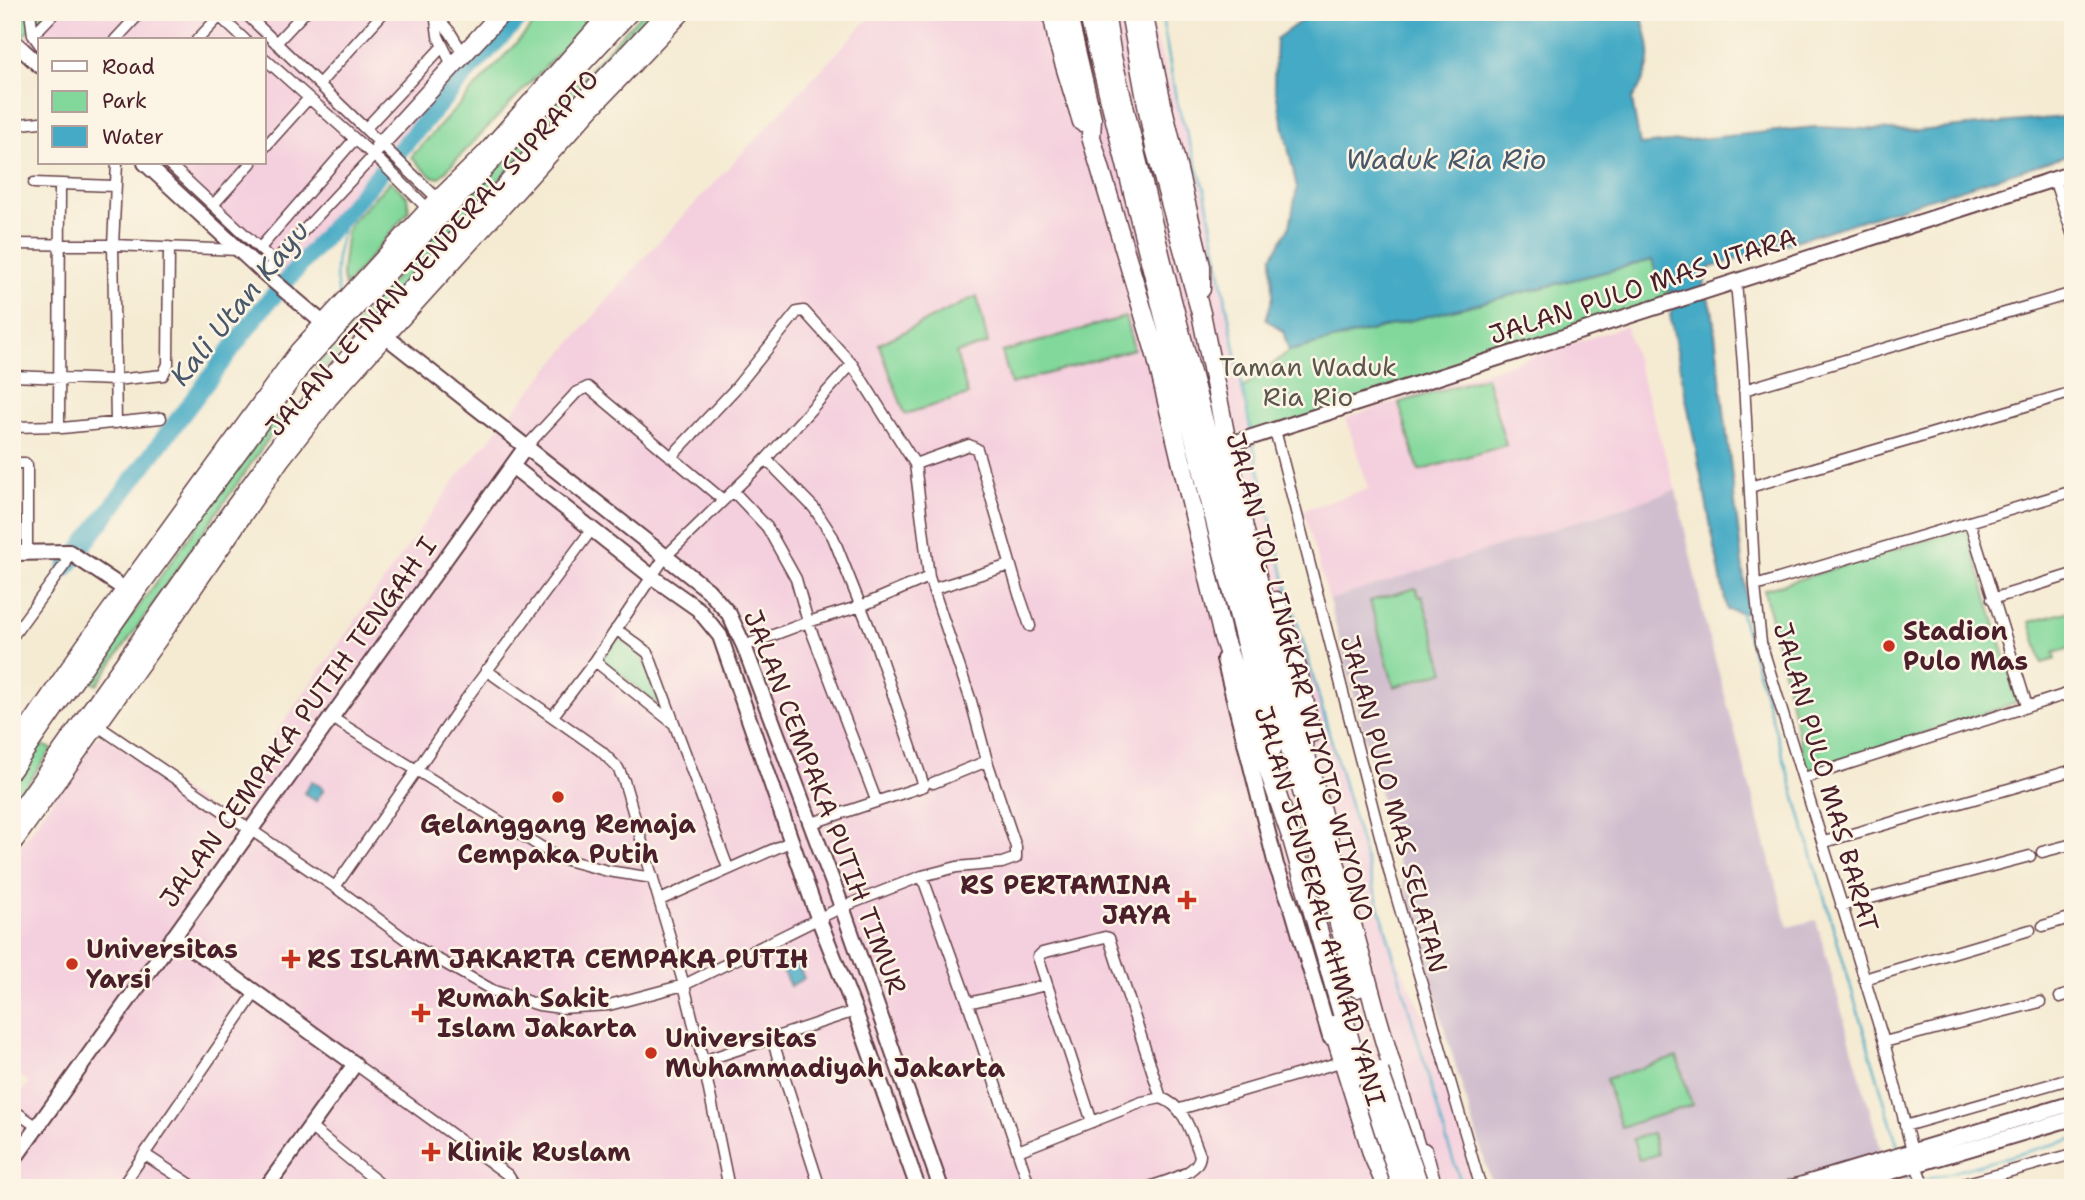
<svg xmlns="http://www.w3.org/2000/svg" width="2085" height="1200" font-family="'Shantell Sans',sans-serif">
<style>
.built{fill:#f4cfde}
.industrial{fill:#d0bdce}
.green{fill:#82d89b;stroke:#667c63;stroke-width:2}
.water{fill:#45aac5;stroke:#486478;stroke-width:2}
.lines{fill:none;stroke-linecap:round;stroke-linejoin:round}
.stream{stroke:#45aac5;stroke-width:2.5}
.river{stroke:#45aac5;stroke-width:18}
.street-casing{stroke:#643e44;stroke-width:13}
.secondary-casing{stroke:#643e44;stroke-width:18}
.primary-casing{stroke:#643e44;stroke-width:19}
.highway-casing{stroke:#643e44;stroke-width:21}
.street{stroke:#fff;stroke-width:10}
.secondary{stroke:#fff;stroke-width:14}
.primary{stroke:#fff;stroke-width:16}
.highway{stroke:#fff;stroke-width:18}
.highway-bridge-casing{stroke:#643e44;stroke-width:21;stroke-linecap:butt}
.highway-bridge{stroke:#fff;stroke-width:18}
.poi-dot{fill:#c8321e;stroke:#fcf5e5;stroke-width:2.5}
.labels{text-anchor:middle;stroke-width:5;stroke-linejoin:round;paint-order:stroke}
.street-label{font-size:26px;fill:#4a1f2b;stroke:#fcf5e5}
.park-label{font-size:26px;fill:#5b564d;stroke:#fcf5e5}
.poi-label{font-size:26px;font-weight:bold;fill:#4a1f2b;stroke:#fcf5e5;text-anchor:start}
.water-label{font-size:28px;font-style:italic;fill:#485769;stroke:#fcf5e5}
</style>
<rect width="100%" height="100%" fill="#fcf5e5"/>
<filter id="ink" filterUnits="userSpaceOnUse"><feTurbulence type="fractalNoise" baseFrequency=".0143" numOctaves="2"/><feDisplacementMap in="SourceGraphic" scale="14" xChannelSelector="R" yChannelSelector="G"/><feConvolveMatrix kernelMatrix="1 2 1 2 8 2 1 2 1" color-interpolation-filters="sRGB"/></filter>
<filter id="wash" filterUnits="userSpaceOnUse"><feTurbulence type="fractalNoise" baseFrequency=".00686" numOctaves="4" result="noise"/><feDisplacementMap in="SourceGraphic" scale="28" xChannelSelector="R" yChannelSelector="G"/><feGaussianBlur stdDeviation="1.57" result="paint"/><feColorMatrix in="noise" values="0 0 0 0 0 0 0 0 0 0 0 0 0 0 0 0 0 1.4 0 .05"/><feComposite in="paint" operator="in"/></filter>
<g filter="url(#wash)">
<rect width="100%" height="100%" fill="#f5ebd3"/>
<path class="built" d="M51,12H441L453,79L285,278L156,163H264V40H40V57L23,41Z
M875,12H1138L1151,23L1205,191L1255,454L1286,584L1395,955L1437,1043L1482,1188H12V1107L29,1082L12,1070V857L100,733L218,815L455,480L636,266Z
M1626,326L1676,490L1329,600L1303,510L1368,489L1346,418Z"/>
<path class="industrial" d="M1676,490L1706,626L1788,927L1816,920L1882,1153L1769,1188H1493L1445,1031L1401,873L1329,600Z"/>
<path class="green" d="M16,12H47L21,38L15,27Z
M545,12H598L439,178L431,176L411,157Z
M643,12L652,15L321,372L315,368L413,258Z
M390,181L407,196L409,211L345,287L342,272L347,230L353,220Z
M1652,260L1662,289L1681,294L1252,437L1242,389L1289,351Z
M977,296L988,344L956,353L968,395L905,414L879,344Z
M1125,317L1134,349L1011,384L1002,352Z
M1486,377L1506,445L1419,471L1399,403Z
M275,418L280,422L97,685L87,678Z
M1966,528L2019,702L1807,771L1764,590Z
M1416,588L1419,597L1422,596L1445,671L1394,687L1370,601Z
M2073,610V647L2054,653L2056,659L2042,663L2030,622Z
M618,637L641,654L662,708L601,659Z
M40,744L52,749L12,805V786Z
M1677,1057L1692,1105L1621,1127L1606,1079Z
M1652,1133L1658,1154L1639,1160L1633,1139Z"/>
<path class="water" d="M1641,12C1651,56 1656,60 1632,100L1640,145L1815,127L1917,131L2073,116V154L1709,268L1703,286L1712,308L1748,613L1727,610L1670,315L1681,294L1662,289L1652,260L1289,351L1283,331L1266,319L1273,297L1272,257L1290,226L1297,188L1274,83L1276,39L1312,13L1317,12Z
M312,781L324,789L316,801L304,793Z
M795,960L804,978L790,986L781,967Z"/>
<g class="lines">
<path class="stream" d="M1161,12L1176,99L1205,191L1251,433
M339,294C331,266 341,239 347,211
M1253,443L1285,580L1449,1148L1463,1188
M1740,610L1899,1151
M1905,1174L1910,1188
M1924,1180L2073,1139
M1899,1188L1918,1182"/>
<path class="river" d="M66,568L261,310L470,69L525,12"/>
</g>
</g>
<g filter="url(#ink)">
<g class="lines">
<g class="street-casing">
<path id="street" d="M30,12L33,35
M215,12L245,40
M244,12L439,200
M435,12L438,36L453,67
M436,16L450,32L464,55
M115,40L141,12
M197,40L219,17
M276,43L305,12
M40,45L33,35L55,12
M264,58L382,163L428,209
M319,84L384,12
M12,125L40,122
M366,128L442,47
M376,145L497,12
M264,148L309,98
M168,163L274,262
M2054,179L2073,236
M34,183L114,186
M213,205L251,163
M12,244L113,245L239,250
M260,248L354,140
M264,273L508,12
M1736,282L1743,364L1755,586L1761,643L1884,1042L1912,1151
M12,376L115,380L163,375L168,364L169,247
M1744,390L2073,293
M116,423L113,245L117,163
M59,426L60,184
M12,427L59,426L62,428L161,418
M1275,430L1391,878L1481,1188
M525,448L576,393L588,387L723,500
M766,459L814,508L833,537L877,647L924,786L809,824
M12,463H25L27,465V551
M915,464L969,445L977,449L1019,594L1030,626
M1750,487L2073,392
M733,491L767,527L796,579L808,622L876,800
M1970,523L2027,706
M12,553L14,579
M1755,586L2073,491
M933,589L1010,565
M1992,599L2073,574
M616,629L648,653L728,868
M12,637L66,563L65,552
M744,646L808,622L861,606L929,577
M595,661L673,723
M486,670L601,751L618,768L624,781L684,985L703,1061L729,1188
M553,716L595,661L665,557L766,459L852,364
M332,718L559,858L608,871L653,878
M98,726L335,887L416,947L494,991L539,1005L561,1008L609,1005L684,985L842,907L922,876L957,867L1002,863L1016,858V847L987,761L971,701L929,577L915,464L852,364L804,311L797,312L735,389L671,457
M1804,778L2073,692
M933,783L987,761
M2022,785L2073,770
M1824,842L2019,786
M2042,852L2073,844
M922,876L968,1003L1030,1188
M335,887L466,699L592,529
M660,900L792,841
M1841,906L2030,856
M2043,926L2073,917
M1864,979L2030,930
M2060,997L2073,993
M968,1003L1046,985
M772,1039L820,1188
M1884,1042L2040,1002
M703,1061L855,1011
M355,1064L508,1175L516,1188
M12,1109L36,1126
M1180,1109L1337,1063
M1092,1122L1038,957L1042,953L1105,937L1109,938L1161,1098
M1905,1126L2073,1078
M310,1127L385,1188
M1018,1151L1142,1102L1161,1098
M144,1154L196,1188
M1915,1163L1925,1188
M121,1188L255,993
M1147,1188C1163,1181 1199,1175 1200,1155C1191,1133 1185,1106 1161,1098
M1949,1188L2073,1154"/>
</g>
<g class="secondary-casing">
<path id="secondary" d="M12,40L40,66
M145,163L264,273L323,323
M384,335L708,590L729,614L744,646L842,907L941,1188
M1227,445L2073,173
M512,466L651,576L698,609L720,636L816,912L855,1011L918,1188
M12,553L69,552L126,590
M1224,659L1276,865L1293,911L1330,1037
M173,937L220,967L355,1064L266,1188
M12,1162L525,448
M1790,1188L2073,1103
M1837,1188L2073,1118"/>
</g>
<g class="primary-casing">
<path id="primary" d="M12,751L83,647L298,351L428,209L484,154L610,12
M12,771L138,590L303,365L631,12
M12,820L230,512L296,421L334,373L554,131L666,12
M12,845L164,632L281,460L329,399L593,107L683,12"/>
</g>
<g class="highway-casing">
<path id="highway" d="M1052,12L1058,43L1082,122
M1067,12L1092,118L1091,137L1156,355L1223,637L1292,839L1367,1100
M1088,12L1272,749
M1105,12L1112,57L1164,270L1286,734L1357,988
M1130,12L1155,148L1201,313L1244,528L1377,1016L1421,1165
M1143,12L1162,104L1201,266V289
M1276,601L1298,671L1311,733
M1332,1025L1373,1156L1387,1188
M1423,1152L1433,1188"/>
</g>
<use href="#street" class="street"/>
<use href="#secondary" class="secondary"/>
<use href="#primary" class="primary"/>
<use href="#highway" class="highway"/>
<g class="highway-bridge-casing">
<path id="highway-bridge" d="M1379,1071L1420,1188
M1368,1081L1402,1188"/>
</g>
<use href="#highway-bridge" class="highway-bridge"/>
</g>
</g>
<g class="poi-dot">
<circle cx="1889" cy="646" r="7"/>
<circle cx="558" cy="797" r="7"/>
<path d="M1183.5 889.5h7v7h7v7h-7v7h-7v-7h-7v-7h7z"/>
<path d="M287.5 948.5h7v7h7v7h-7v7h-7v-7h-7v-7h7z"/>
<circle cx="72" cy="964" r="7"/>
<path d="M417.5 1002.5h7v7h7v7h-7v7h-7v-7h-7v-7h7z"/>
<circle cx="651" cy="1053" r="7"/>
<path d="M427.5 1141.5h7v7h7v7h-7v7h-7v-7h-7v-7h7z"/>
</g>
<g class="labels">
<g class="street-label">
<text transform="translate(432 253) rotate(-48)" y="9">JALAN LETNAN JENDERAL SUPRAPTO</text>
<text transform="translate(1643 286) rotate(-18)" y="9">JALAN PULO MAS UTARA</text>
<text transform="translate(1300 677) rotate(75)" y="9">JALAN TOL LINGKAR WIYOTO WIYONO</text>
<text transform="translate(298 722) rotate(-54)" y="9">JALAN CEMPAKA PUTIH TENGAH I</text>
<text transform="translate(1826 777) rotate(74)" y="9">JALAN PULO MAS BARAT</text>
<text transform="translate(825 802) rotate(69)" y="9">JALAN CEMPAKA PUTIH TIMUR</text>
<text transform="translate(1394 804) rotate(75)" y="9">JALAN PULO MAS SELATAN</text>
<text transform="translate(1320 906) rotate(74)" y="9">JALAN JENDERAL AHMAD YANI</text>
</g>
<g class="park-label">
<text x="1308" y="376">Taman Waduk<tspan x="1308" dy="30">Ria Rio</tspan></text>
</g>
<g class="poi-label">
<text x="1903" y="640">Stadion<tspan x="1903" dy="30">Pulo Mas</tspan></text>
<text x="558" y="833" text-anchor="middle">Gelanggang Remaja<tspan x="558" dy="30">Cempaka Putih</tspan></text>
<text x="1171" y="894" text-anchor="end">RS PERTAMINA<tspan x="1171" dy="30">JAYA</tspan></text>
<text x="86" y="958">Universitas<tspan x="86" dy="30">Yarsi</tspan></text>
<text x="307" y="968">RS ISLAM JAKARTA CEMPAKA PUTIH</text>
<text x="437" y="1007">Rumah Sakit<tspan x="437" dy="30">Islam Jakarta</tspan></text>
<text x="665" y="1047">Universitas<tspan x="665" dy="30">Muhammadiyah Jakarta</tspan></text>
<text x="447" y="1161">Klinik Ruslam</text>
</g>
<g class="water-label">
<text x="1446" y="169">Waduk Ria Rio</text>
<text transform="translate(239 303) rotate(-51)" y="10">Kali Utan Kayu</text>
</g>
</g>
<rect width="2085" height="1200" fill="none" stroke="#fcf5e5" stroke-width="42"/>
<rect x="38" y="38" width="228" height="126" fill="#fcf5e5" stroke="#b59f9b" stroke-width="2"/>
<rect x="52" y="61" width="35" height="10" fill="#ffffff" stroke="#b59f9b" stroke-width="2"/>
<text x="102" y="74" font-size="21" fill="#4a1f2b">Road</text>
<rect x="52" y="91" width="35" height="21" fill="#82d89b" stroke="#b59f9b" stroke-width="2"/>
<text x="102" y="108" font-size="21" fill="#4a1f2b">Park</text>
<rect x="52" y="126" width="35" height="21" fill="#45aac5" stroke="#b59f9b" stroke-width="2"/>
<text x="102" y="144" font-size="21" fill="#4a1f2b">Water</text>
</svg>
